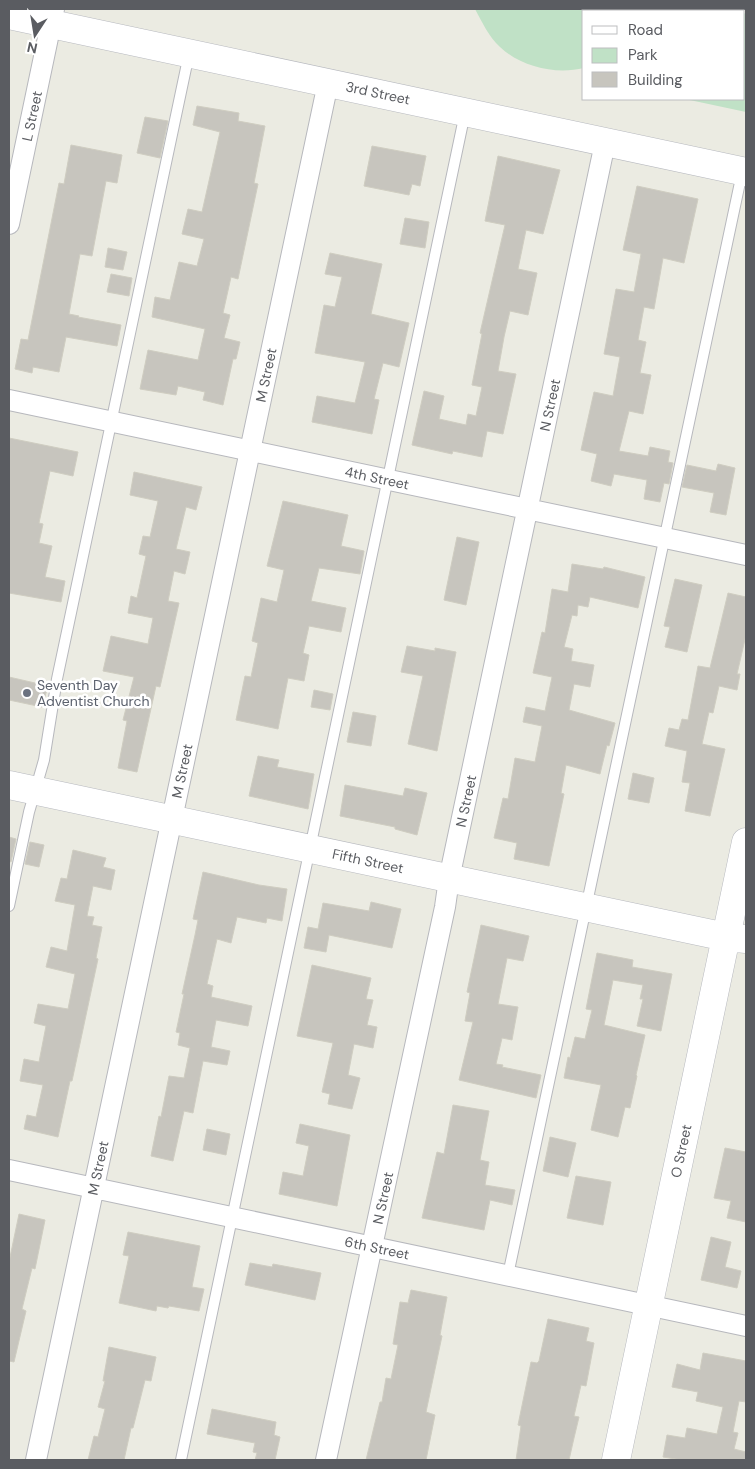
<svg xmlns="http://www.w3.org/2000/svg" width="755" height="1469" font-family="'DM Sans',sans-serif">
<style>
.green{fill:#c0e1c6}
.building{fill:#c7c5be;stroke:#cfcdc1}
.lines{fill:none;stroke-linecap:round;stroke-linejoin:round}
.lane-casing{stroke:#b7b8bd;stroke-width:12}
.street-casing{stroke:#b7b8bd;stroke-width:22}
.secondary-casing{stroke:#b7b9bf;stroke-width:29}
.lane{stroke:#fff;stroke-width:10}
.street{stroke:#fff;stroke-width:20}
.secondary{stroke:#fff;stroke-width:28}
.worship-dot{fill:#6b7280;stroke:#fff;stroke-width:2}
.labels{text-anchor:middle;stroke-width:5;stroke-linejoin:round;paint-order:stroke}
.street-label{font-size:14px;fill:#5a5c61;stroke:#fff}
.worship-label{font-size:14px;fill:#5b616d;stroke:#fff;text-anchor:start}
</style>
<rect width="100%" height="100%" fill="#ebebe2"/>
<path class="green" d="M475,9H705L700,11H584V68C556,75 521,67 500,47C489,37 482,22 475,9Z
M746,12V112L685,99H744V14Z"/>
<path class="building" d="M197,106L239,113L238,121L265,126L254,183L258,184L238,279L231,277L223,313L230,315L224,338L240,342L236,359H233L223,405L203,400L205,392L178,386L176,395L140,389L148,350L198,360L205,329L152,317L155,297L170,300L179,262L197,266L204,239L182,234L188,209L202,212L220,132L193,125Z
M145,117L168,121L160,158L137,153Z
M71,145L122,155L117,183L106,181L92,256L80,254L69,314L79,316L78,317L121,325L117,346L66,337L59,372L33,367L32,373L15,369L21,339L28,340L59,183L64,184Z
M372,146L426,156L420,186L412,184L409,195L364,186Z
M498,156L560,170L543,234L526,230L518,269L537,273L528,315L510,311L504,337L498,371L516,374L503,434L487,431L482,457L453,451L452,454L412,445L424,391L444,396L439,419L466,425L468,414L476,416L482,387L472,385L482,334L480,333L505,225L485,221Z
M637,186L698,199L684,263L663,258L654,309L644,307L638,340L646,342L640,373L651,375L643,414L629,411L619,451L648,456L650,447L670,451L668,462L673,463L669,484L664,483L660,502L644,499L647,480L614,474L611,486L591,481L597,454L581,450L594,392L613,396L620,357L604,354L616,289L634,292L641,254L623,250Z
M405,218L429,222L425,248L400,244Z
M108,248L127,252L123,270L105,267Z
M330,253L382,264L371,314L409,323L399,367L383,363L374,399L379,400L372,434L312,422L317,396L355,403L365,362L315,353L324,305L335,307L342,277L325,274Z
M111,274L132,278L129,296L107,292Z
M9,438L78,452L73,476L50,471L39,523L43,524L39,543L52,546L45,577L65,581L61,602L9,593Z
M718,464L735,468L726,515L710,512L714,493L682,487L687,465L716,471Z
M134,472L202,487L196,510L186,507L176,549L190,552L185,574L174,571L168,601L179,603L160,687L156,686L137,772L118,768L127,721L123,720L134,677L103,671L111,636L148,644L153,618L128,613L131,596L137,598L146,556L139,554L143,536L150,537L158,501L130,495Z
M283,501L348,515L341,546L364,551L360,574L319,568L311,601L346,608L341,632L309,626L303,653L309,655L304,681L288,678L278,729L236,720L245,676L251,677L258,643L252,641L261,598L277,602L284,570L267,566Z
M457,537L479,542L466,605L444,600Z
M572,564L603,569L604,567L645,577L638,608L590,597L588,607L578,605L577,616L572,615L564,647L573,649L571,661L594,665L590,687L574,684L569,710L615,723L609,746L607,745L600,774L566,765L561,793L564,794L549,866L514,859L517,843L494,838L503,798L508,799L515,758L535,762L542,726L523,722L526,707L545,711L552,677L533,673L542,632L545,633L552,589L568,592Z
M675,579L702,585L687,652L665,647L670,627L664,626Z
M728,593L746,597V635L737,674H740L737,690L719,686L713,713L709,712L702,744L725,749L710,816L685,811L690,783L682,782L687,751L665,746L669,728L679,730L682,719L688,720L698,666L710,668Z
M407,646L435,651V648L456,652L437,751L408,744L423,676L401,672Z
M9,677L48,686L42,707L9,700Z
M314,690L333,694L330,710L311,707Z
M353,712L376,716L371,746L347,742Z
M258,756L279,760L277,767L314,774L308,809L249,796Z
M633,773L654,778L649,803L628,799Z
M345,785L403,796L405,788L427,793L417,835L395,829V827L340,816Z
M9,837L16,839L11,862L9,861Z
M30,842L44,845L39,867L25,864Z
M73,850L106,858L103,867L115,870L111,890L93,886L87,916L94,917L92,925L102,927L96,958L98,959L72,1081H70L58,1137L24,1129L27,1115L36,1117L43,1085L20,1081L24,1059L39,1062L46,1026L34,1023L38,1004L68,1009L75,974L46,967L51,947L67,951L75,905L55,901L61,878L67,879Z
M203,872L259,885L287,889L282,921L267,918L266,923L237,917L231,943L217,939L207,984L213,986L211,997L252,1006L248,1026L216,1020L211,1047L230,1051L227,1065L203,1061L193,1113L184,1111L173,1161L151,1156L159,1116L161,1117L169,1076L184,1078L190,1048L178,1045L180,1033L176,1032L184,994H182L195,935L198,920L193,919Z
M371,902L401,909L392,948L329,935L326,952L304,948L308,927L318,929L323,903L369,911Z
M481,925L529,936L523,961L507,958L498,1004L518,1007L512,1040L502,1038L496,1064L503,1065L502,1067L541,1075L536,1098L459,1080L473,1022L465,1021L470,993L467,992Z
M597,953L633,960L632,967L672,974L661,1031L637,1026L643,999H640L643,985L613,980L604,1025L645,1035L636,1075L637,1076L630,1108L625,1107L618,1137L591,1130L601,1085L564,1078L568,1057L570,1058L575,1037L585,1039L592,1010L586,1009Z
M312,965L371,978L366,999L373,1000L367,1025L377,1027L373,1048L354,1044L348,1075L360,1078L352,1109L328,1104L330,1094L322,1092L333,1043L297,1036Z
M453,1105L489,1111L480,1160L489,1162L485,1185L515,1190L512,1205L490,1200L484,1230L422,1218L437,1152L444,1154Z
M300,1124L350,1135L337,1206L279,1194L283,1172L303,1176L309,1146L296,1143Z
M207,1129L230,1134L226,1155L203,1150Z
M550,1137L576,1143L568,1177L543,1171Z
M725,1148L746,1152V1222L727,1218L731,1201L714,1198Z
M576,1176L611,1182L603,1225L567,1218Z
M19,1214L45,1220L35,1269L32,1268L22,1309L26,1311L14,1362L9,1361V1262Z
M128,1232L200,1246L192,1287L204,1289L199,1311L169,1306L168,1308L157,1306L156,1311L119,1303L129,1256L123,1255Z
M711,1237L731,1242L725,1267L741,1271L737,1288L701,1280Z
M250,1263L272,1267L273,1264L321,1273L315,1300L245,1285Z
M411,1290L447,1297L440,1335L442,1336L426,1412L435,1415L426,1460H366L380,1402H382L386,1378L391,1379L398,1345L393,1344L400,1302L408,1303Z
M548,1319L589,1328L586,1341L594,1343L586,1386L581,1385L574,1416L579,1417L574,1438L569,1460H516L521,1426L518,1425L531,1362L537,1363L539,1361Z
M109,1347L156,1357L151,1381L145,1380L133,1428H131L124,1460H88L94,1436L98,1437L105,1409L98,1407L105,1381H103Z
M703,1353L746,1361V1402L739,1401L733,1432L738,1433L734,1449L746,1452V1460H682L663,1457L667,1435L685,1438L687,1428L717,1434L723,1407L696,1401L698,1392L672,1387L677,1364L700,1370Z
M212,1409L276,1422L274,1435L280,1437L275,1460H255L257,1453L253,1452L255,1443L207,1434Z"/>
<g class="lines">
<g class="lane-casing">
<path id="lane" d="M9,906L29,812L44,760L57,679L189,54
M508,1275L742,173
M181,1460L465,113"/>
</g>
<g class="street-casing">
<path id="street" d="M9,224L54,9
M9,400L746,555
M9,1170L746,1326
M36,1460L328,83
M326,1460L445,907L449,879L605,143"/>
</g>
<g class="secondary-casing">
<path id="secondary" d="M9,15L746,172
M9,785L726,937L746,939
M616,1460L746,842"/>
</g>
<use href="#lane" class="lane"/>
<use href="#street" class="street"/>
<use href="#secondary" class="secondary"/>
</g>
<circle class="worship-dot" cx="27" cy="693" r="5"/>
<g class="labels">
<g class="street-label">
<text transform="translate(378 93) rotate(12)" y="5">3rd Street</text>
<text transform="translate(32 116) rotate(-78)" y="5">L Street</text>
<text transform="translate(266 375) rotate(-78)" y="5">M Street</text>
<text transform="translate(550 405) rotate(-78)" y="5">N Street</text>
<text transform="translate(377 478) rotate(12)" y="5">4th Street</text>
<text transform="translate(182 771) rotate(-78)" y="5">M Street</text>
<text transform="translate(466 801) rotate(-78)" y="5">N Street</text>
<text transform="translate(368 861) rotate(12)" y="5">Fifth Street</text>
<text transform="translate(681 1151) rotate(-78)" y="5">O Street</text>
<text transform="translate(98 1168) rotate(-78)" y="5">M Street</text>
<text transform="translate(383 1198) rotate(-78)" y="5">N Street</text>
<text transform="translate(377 1248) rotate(12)" y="5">6th Street</text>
</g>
<g class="worship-label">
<text x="37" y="690">Seventh Day<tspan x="37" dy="16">Adventist Church</tspan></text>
</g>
</g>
<rect width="755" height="1469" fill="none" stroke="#5a5c61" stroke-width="20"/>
<rect x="582" y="10" width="162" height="90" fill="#ffffff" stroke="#bdbec0"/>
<rect x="592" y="26" width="25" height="8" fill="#ffffff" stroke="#bdbec0"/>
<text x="628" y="35" font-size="15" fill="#5a5c61">Road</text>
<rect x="592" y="48" width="25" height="15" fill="#c0e1c6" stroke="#bdbec0"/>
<text x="628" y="60" font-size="15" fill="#5a5c61">Park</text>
<rect x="592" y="72" width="25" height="15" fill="#c7c5be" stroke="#bdbec0"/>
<text x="628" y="85" font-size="15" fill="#5a5c61">Building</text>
<g transform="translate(35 35) rotate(192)" stroke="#ffffff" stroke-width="4" paint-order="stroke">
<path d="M0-4L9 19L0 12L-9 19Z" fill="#5a5c61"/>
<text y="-8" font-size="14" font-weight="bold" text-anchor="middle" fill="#5a5c61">N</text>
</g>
</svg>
